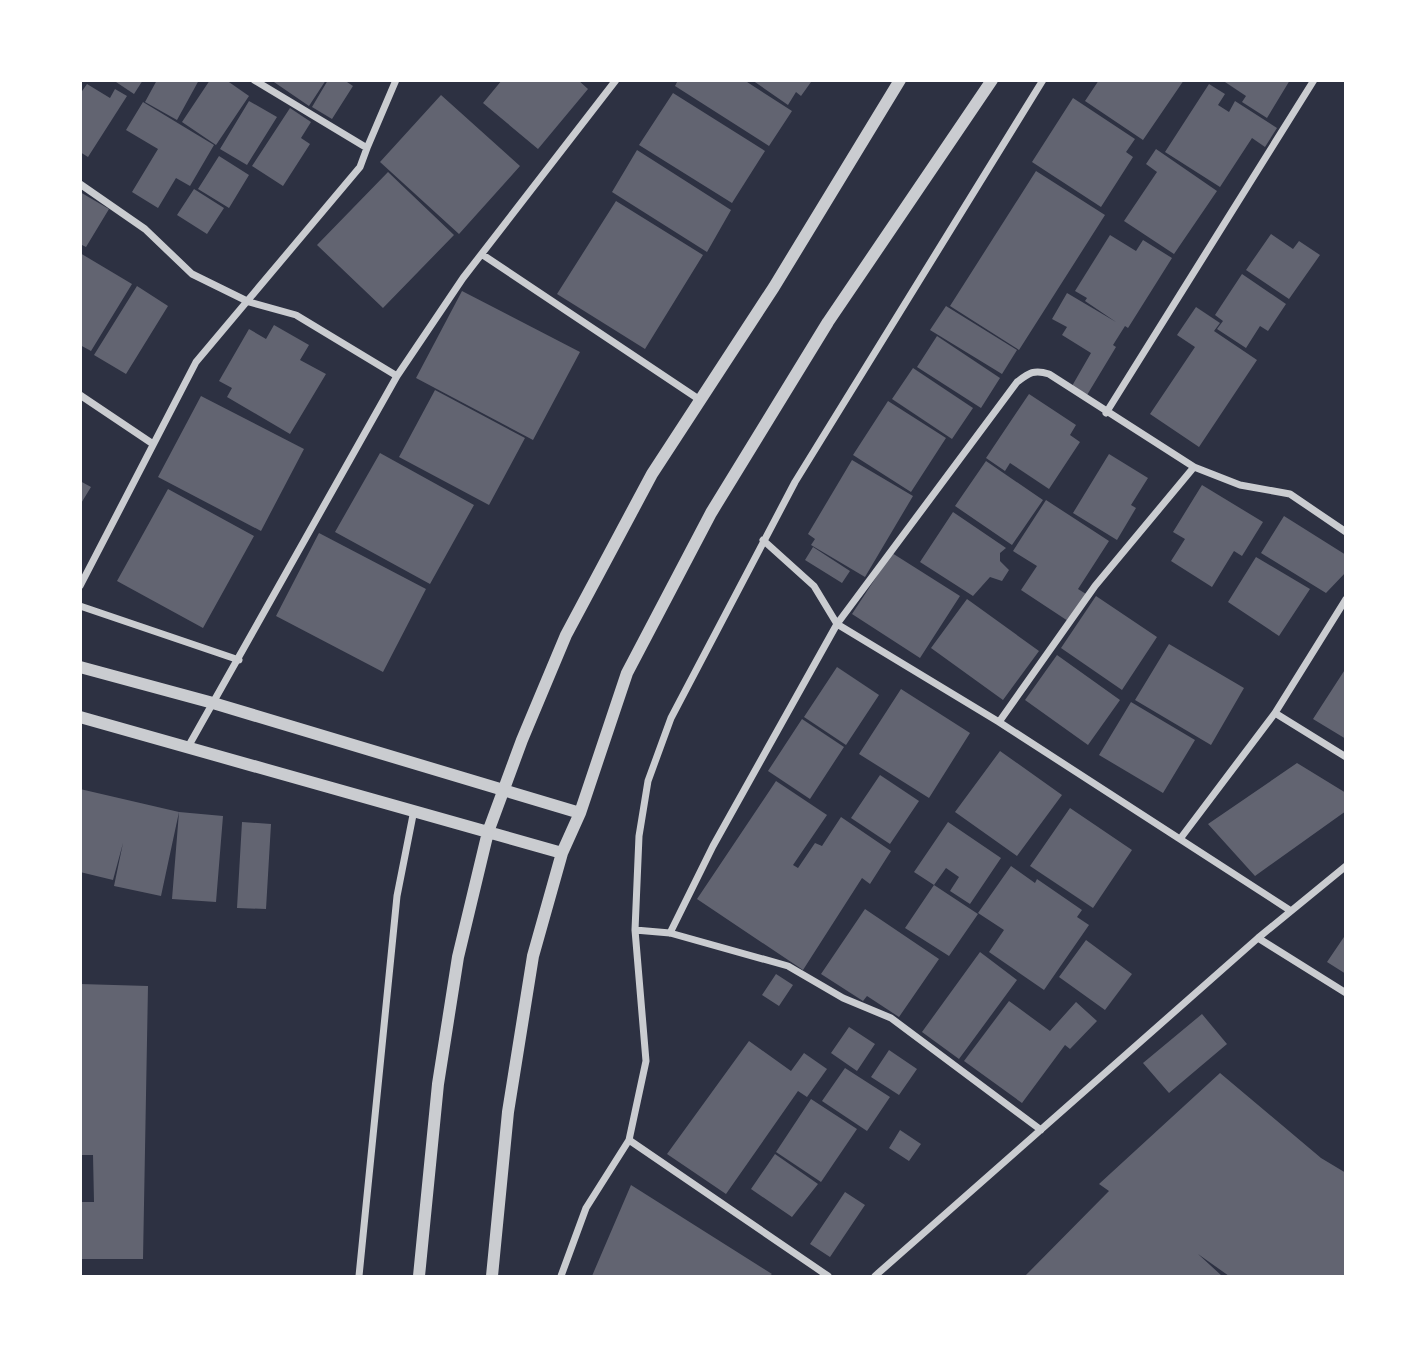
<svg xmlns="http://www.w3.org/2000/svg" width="1426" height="1357" font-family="'Space Grotesk',sans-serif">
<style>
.building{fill:#626471}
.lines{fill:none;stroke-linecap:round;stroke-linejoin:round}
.minor{stroke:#caccd0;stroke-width:7}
.tertiary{stroke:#caccd0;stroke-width:12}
</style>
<rect width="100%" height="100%" fill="#2d3142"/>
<path class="building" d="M113,80H143L134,94Z
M157,80H199L177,120L145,102Z
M210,80H226L249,96L216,145L182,122Z
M271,80H326L309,106Z
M328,80H344L353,86L332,119L312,107Z
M502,80H578L588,89L538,149L483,103Z
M678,80H744L792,111L769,146L675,86Z
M752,80H809L811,82L801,96L796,92L788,105Z
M1099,80H1184L1143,140L1085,101Z
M1222,80H1290L1267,118L1242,102L1246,96Z
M87,84L110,98L115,89L127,96L88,157L80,152V94Z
M1209,84L1225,94L1218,105L1229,112L1235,101L1277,128L1265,147L1252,138L1220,187L1165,152Z
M673,93L765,151L732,203L639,145Z
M441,95L520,166L459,234L380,162Z
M1073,98L1135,139L1126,152L1133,157L1101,207L1032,162Z
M249,101L277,117L247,165L220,149Z
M143,102L214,145L190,186L176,178L158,208L132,192L158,149L126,130Z
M290,108L311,122L301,138L310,144L283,186L252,166Z
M1156,149L1217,191L1174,254L1124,221L1157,172L1146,164Z
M637,150L731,210L707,252L612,192Z
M219,156L249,175L229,208L198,189Z
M1036,171L1105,215L1019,350L950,306Z
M388,172L454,235L383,308L317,245Z
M194,189L224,208L207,234L177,215Z
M80,192L109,209L86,247L80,244Z
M616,201L703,255L645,349L557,294Z
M1271,234L1293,249L1299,241L1320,255L1289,299L1246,270Z
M1110,235L1136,251L1143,240L1172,258L1128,328L1125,326L1113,345L1116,347L1087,395L1072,386L1091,353L1062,335L1067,327L1052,319L1067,293L1116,322L1085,301L1087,298L1075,291Z
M80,253L132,284L91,351L80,345Z
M1242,274L1286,304L1268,331L1260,326L1246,348L1217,329L1223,321L1215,315Z
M137,286L168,306L126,374L94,355Z
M462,291L580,352L533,440L416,378Z
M946,306L1017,350L1002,374L930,330Z
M1196,307L1220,323L1214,331L1257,360L1199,447L1150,414L1195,347L1177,335Z
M274,325L309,345L300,360L326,374L290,434L227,397L232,388L219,381L249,329L266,339Z
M937,336L1000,378L981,408L917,367Z
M913,368L973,408L952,439L892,399Z
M435,390L525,438L489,505L399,457Z
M1029,394L1076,425L1070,435L1080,442L1049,489L1010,463L1005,471L986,458Z
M201,396L304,449L261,531L158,477Z
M888,401L946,438L911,492L853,455Z
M380,453L474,505L430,584L335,532Z
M1109,454L1148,478L1131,505L1136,508L1117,540L1073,513Z
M852,460L913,496L865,577L811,545L815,539L808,534Z
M986,461L1043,500L1012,545L955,506Z
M80,481L91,487L80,505Z
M1202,485L1263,522L1242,556L1234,551L1212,587L1171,561L1185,539L1173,532Z
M168,489L254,536L203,628L117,581Z
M1046,500L1109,541L1078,589L1086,594L1068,621L1021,590L1037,566L1013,551Z
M953,512L1006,548L1000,553V561L1009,570L1002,581L990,577L973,596L920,562Z
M1284,516L1346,555V572L1326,593L1261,553Z
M319,533L426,589L383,672L276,616Z
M813,547L850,571L842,583L805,560Z
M892,553L960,596L920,658L852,614Z
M1256,557L1310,589L1279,636L1228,602Z
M1096,596L1157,637L1122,690L1061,648Z
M967,599L1039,651L1003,700L931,648Z
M1169,644L1244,688L1211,745L1135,700Z
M1057,655L1120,700L1088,745L1025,700Z
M837,667L879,695L846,745L804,717Z
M1346,668V739L1313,719Z
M901,689L970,733L929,798L859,754Z
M1131,702L1195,740L1163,793L1099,755Z
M802,719L844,747L810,799L768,771Z
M1000,751L1062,795L1017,856L955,812Z
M1297,763L1346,793V811L1255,876L1208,824Z
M880,775L919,801L890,844L851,818Z
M776,781L827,815L793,865L798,868L815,843L822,846L841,817L891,851L870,884L862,878L803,970L697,899Z
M80,789L179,812L161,896L114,886L123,843L113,880L80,872Z
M1070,808L1132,850L1093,908L1030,866Z
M179,812L223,816L216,902L172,899Z
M242,822L271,824L266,909L237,908Z
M948,822L1001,858L970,904L950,891L959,877L946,868L934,885L978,914L949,956L905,928L934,885L914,872Z
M1011,866L1035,883L1037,879L1082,910L1077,917L1089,925L1044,990L989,952L1004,930L978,913Z
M865,909L939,959L899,1017L867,996L863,1001L821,974Z
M1346,934V974L1327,962Z
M1086,940L1132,974L1105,1010L1059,977Z
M980,952L1017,980L959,1059L922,1032Z
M776,974L793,985L779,1006L762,995Z
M80,984L148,986L143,1259H80V1202H94L93,1155H80Z
M1009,1001L1050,1031L1076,1002L1097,1021L1070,1049L1065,1045L1022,1103L964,1061Z
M1202,1014L1227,1044L1169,1093L1143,1063Z
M849,1027L875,1044L857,1071L831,1053Z
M749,1041L791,1071L804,1053L827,1069L807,1097L798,1091L726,1194L667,1154Z
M889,1050L917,1069L899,1095L871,1077Z
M845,1068L890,1097L867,1131L822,1101Z
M1220,1073L1321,1158L1346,1173V1276H1229L1198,1254L1222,1276H1025L1109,1191L1099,1184Z
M811,1099L857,1129L821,1182L776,1152Z
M900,1130L921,1144L909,1161L889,1148Z
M775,1154L818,1184L792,1217L751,1189Z
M631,1185L772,1274L769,1276H592Z
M845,1192L865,1205L830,1257L810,1244Z"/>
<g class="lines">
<path class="minor" d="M367,148L396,80
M80,184L145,229L192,274L249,302L296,315L397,376
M483,255L700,400
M80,395L153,444
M1106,413L1314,80
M763,540L814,586L837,624L999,722L1291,911
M80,586L196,362L360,167L367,148L254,80
M80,606L239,660
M1275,713L1346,757
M999,722L1095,586L1194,467
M188,747L397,376L463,278L616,80
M1180,839L1275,713L1346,599
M635,930L670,933L788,966L843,998L891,1018L1041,1130
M670,933L713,846L837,624L1017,382C1029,373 1034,369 1049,374L1194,467L1240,485L1290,494L1346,532
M1258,938L1346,993
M629,1140L828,1276
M359,1276L397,896L414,810
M561,1276L586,1208L629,1140L646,1061L635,930L639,836L648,781L671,718L795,482L1043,80
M875,1276L1258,938L1346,866"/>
<path class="tertiary" d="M80,667L213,703L580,813
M80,717L562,853
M419,1276L438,1084L458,957L488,832L522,740L566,635L652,474L774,287L900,80
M492,1276L508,1112L533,956L562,853L580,813L627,673L711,513L828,322L992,80"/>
</g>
<rect width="1426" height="1357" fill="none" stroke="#ffffff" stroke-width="164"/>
</svg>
